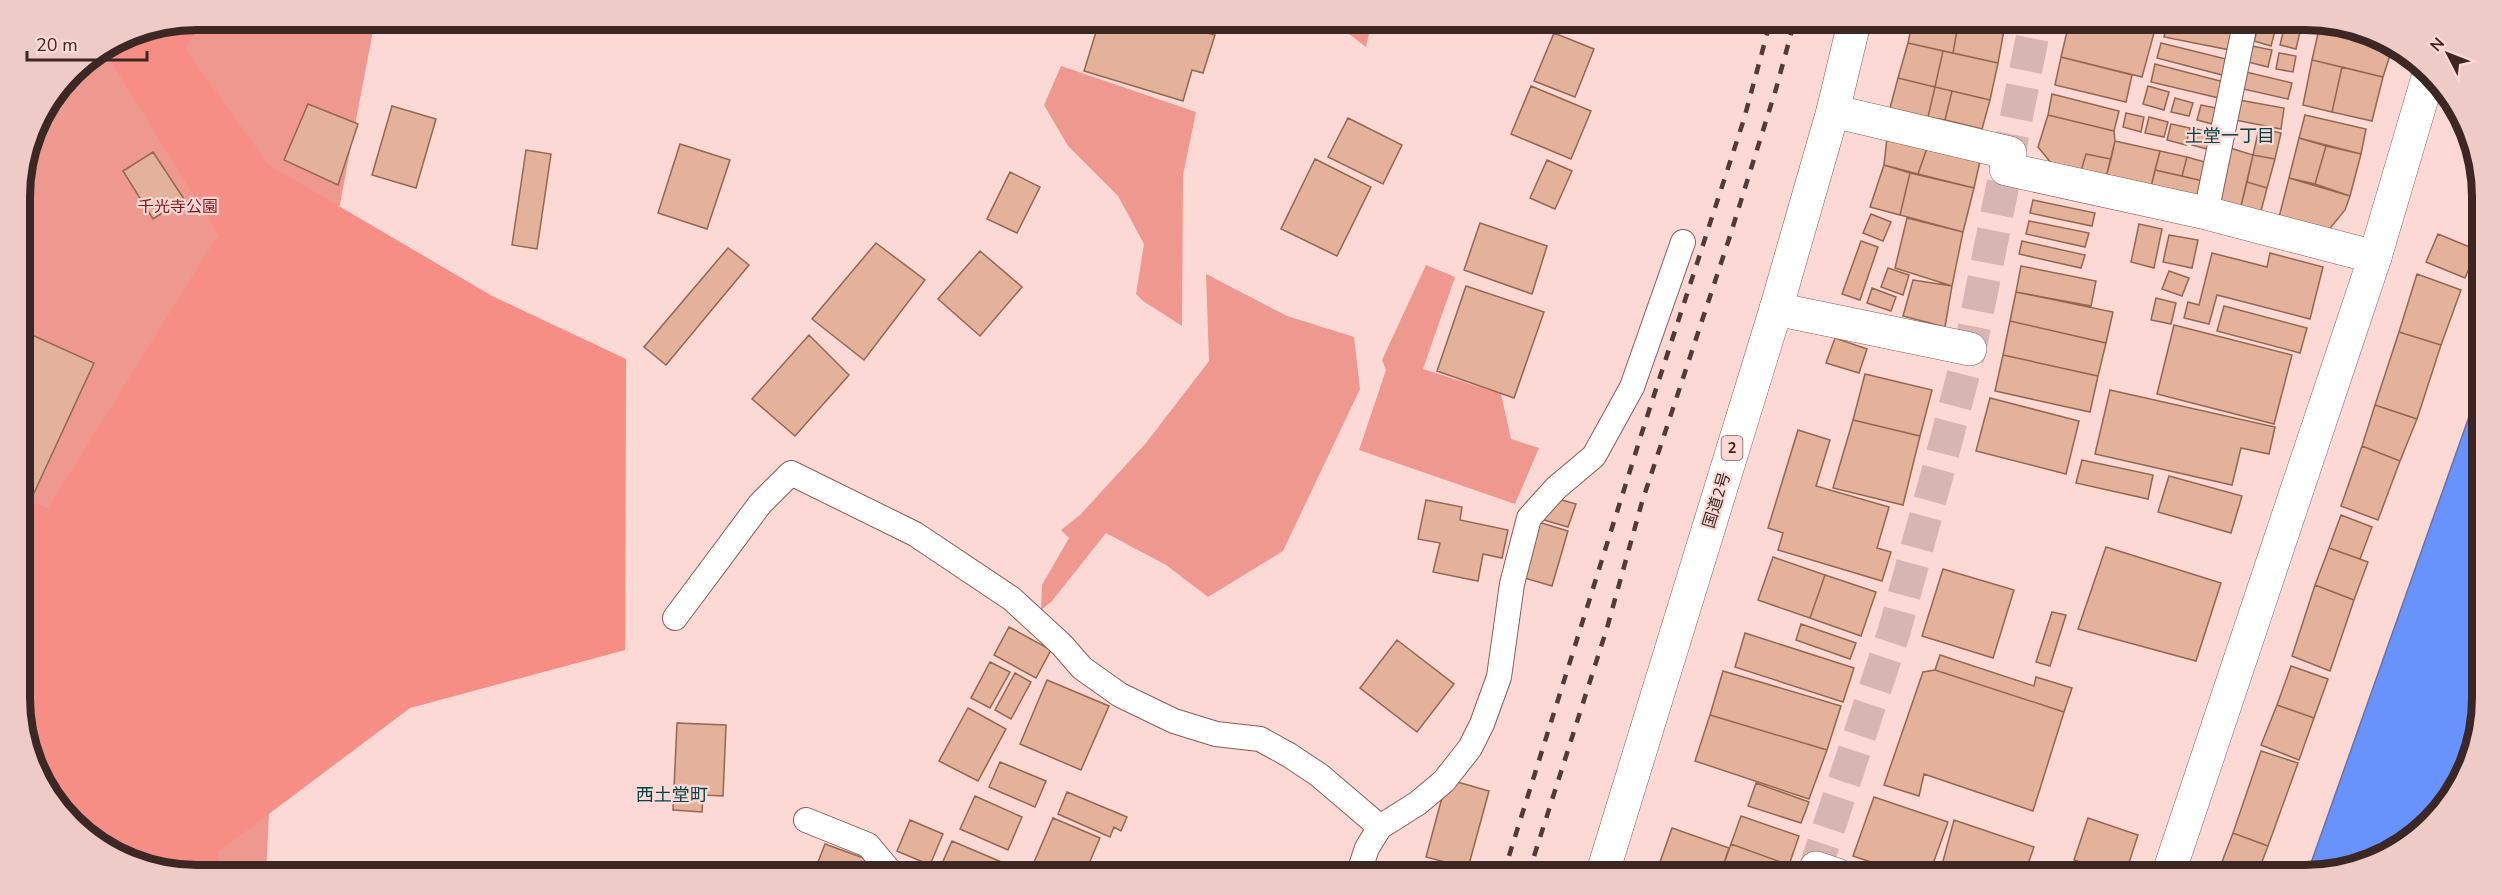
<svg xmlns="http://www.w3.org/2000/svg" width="2502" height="895" font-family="'Nunito Sans','Noto Sans JP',sans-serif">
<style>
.green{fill:#ef988f}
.forest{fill:#f78e85}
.water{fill:#6993fc;stroke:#5c73bc;stroke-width:1.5}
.building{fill:#e4b19a;stroke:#956751;stroke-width:1.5}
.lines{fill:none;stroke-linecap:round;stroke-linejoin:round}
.pedestrian-tunnel{stroke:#d7b5b2;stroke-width:33;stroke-dasharray:33 16;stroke-linecap:butt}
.service-casing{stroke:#8c5a55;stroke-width:26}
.minor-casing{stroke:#8c5a55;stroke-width:34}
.tertiary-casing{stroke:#8c5a55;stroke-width:34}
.trunk-casing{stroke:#8c5a55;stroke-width:34}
.service{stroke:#fff;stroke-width:24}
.minor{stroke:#fff;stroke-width:33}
.tertiary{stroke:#fff;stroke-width:33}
.trunk{stroke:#fff;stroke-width:33}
.rail{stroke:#523a38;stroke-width:4.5;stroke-dasharray:10 10;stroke-linecap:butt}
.labels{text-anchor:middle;stroke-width:4.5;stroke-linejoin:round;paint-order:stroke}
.shield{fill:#fdd9d5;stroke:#775c5a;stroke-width:1.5}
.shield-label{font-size:15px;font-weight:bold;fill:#3d2725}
.park-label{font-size:16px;fill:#891016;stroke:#fdd9d5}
.street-label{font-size:16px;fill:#3d2725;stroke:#fdd9d5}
.neighbourhood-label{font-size:18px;fill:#004148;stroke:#fdd9d5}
.rim{fill:none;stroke:#3d2725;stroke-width:8}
</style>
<rect width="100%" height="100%" fill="#fdd9d5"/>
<path class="green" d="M197,20H375L284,498L266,875H197L140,866L63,815L23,732L20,185L38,118L80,64L129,33Z
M1334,20H1372L1366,47L1333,22Z
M1061,66L1196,112L1183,175L1182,326L1143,301L1136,294L1144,244L1118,196L1068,146L1044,105Z
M1426,265L1455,277L1423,369L1501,394L1511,439L1539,448L1515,504L1359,450L1386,370L1382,360Z
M1206,274L1287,316L1354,337L1360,389L1283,551L1208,597L1166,565L1106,533L1052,601L1041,610L1042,585L1069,538L1061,530L1080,515L1146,443L1209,361Z"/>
<path class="forest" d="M197,20H203L185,49L269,165L492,296L626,359L625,650L410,708L218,852L221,875H197L140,866L63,815L23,732L22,498L48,508L218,235L107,55L101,51L129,33Z"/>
<path class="water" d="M2482,380V698L2473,755L2452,797L2413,839L2362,866L2336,871L2311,863Z"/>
<path class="building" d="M1100,19H1208L1204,32L1215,35L1203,73L1192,70L1183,101L1084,71Z
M1913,19H1959L1953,53L1908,43Z
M1959,19H2006L1998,63L1953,53Z
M2070,19H2147L2157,22L2142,77L2061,57Z
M2168,19L2233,32L2230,50L2164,37Z
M2260,19H2278L2276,27L2259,23Z
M2285,19H2303L2300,32L2284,28Z
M2321,22L2362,29L2389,47L2319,29Z
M2259,23L2276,27L2271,46L2254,41Z
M2284,28L2300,32L2296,49L2280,45Z
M2319,29L2392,49L2383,77L2312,60Z
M1554,33L1594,49L1575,97L1534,81Z
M1908,43L1943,51L1935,87L1898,78Z
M2161,43L2230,60L2226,76L2157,58Z
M2252,46L2272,50L2268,67L2248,62Z
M1943,51L1998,63L1990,100L1935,87Z
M2279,53L2296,56L2293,72L2276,69Z
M2061,57L2132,75L2126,102L2055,85Z
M2312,60L2342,67L2332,112L2303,105Z
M2155,64L2224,82L2219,98L2151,82Z
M2342,67L2383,77L2372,121L2332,112Z
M2246,72L2292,83L2288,99L2243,89Z
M1898,78L1935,87L1928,117L1890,108Z
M1531,86L1591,111L1571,159L1511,134Z
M2148,86L2169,92L2164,110L2143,104Z
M1935,87L1952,91L1945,120L1928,117Z
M1952,91L1990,100L1982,129L1945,120Z
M2052,94L2119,111L2114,131L2048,115Z
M2175,98L2193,103L2189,116L2171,112Z
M2239,100L2284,108L2281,129L2235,120Z
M308,104L358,124L338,185L284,160Z
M2201,105L2216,108L2212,124L2197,120Z
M392,106L436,119L416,188L372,175Z
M2126,113L2144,117L2141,132L2123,127Z
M2048,115L2114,131L2115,141L2111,159L2086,154L2081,171L2052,164L2038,147Z
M2305,115L2366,129L2361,154L2299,138Z
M2149,117L2168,122L2164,137L2145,133Z
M1348,118L1402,145L1383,184L1328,157Z
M2171,124L2190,128L2186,145L2167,140Z
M2259,128L2281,133L2275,159L2253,155Z
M2196,129L2211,132L2207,149L2192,145Z
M1887,138L1927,148L1918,174L1884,165Z
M2299,138L2326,146L2315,184L2289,178Z
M2115,141L2160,151L2151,187L2106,177Z
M680,144L730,160L707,229L658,213Z
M2326,146L2361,154L2350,196L2315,184Z
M1927,148L1980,161L1974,188L1918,174Z
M2230,148L2253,155L2241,206L2218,201Z
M526,150L551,154L537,249L512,245Z
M2160,151L2187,157L2182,176L2155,170Z
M153,152L184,199L153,219L123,171Z
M2086,154L2111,159L2106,177L2081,171Z
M2253,155L2275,159L2267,188L2247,182Z
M2187,157L2208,163L2203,181L2182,176Z
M1315,159L1371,187L1337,256L1281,229Z
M1547,160L1572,171L1555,209L1530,198Z
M1884,165L1910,173L1900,215L1870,207Z
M2155,170L2203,181L2199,200L2151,187Z
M1010,172L1040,187L1017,233L987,219Z
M1910,173L1974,188L1963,232L1900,215Z
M2289,178L2350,196L2345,210L2327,232L2279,217Z
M2247,182L2267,188L2261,211L2241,206Z
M2033,200L2095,213L2092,226L2030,213Z
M1871,214L1891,222L1883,241L1863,233Z
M1907,218L1963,232L1952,286L1895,268Z
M2029,221L2089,233L2085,247L2026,234Z
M1480,223L1547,246L1532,294L1464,270Z
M2139,224L2162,229L2154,268L2131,262Z
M2438,234L2477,250L2465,278L2426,262Z
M2169,235L2198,240L2192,268L2163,262Z
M1861,241L1878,247L1860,300L1842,294Z
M2022,241L2085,255L2081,268L2019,254Z
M876,243L925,280L864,360L812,319Z
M728,248L749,265L666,365L644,347Z
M980,251L1022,287L980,336L938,299Z
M2212,253L2267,267L2270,253L2323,267L2310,319L2217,295L2209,324L2184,318L2188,302L2199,305Z
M2021,266L2096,281L2091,306L2016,292Z
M1888,268L1909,275L1903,295L1881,287Z
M2169,271L2189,278L2182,296L2162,289Z
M2417,274L2461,290L2441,345L2399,332Z
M1913,280L1952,286L1945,327L1903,316Z
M1466,286L1544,312L1514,398L1437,371Z
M1872,288L1896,297L1891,311L1867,303Z
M2016,292L2113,312L2106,343L2010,321Z
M2156,298L2176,303L2171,324L2151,320Z
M2224,306L2307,328L2300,353L2217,331Z
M2010,321L2106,343L2098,376L2003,355Z
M2174,325L2292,355L2274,424L2157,394Z
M21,330L94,363L34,493L22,487Z
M2399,332L2441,345L2417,419L2375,405Z
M809,335L849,375L795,436L752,399Z
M1835,338L1867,349L1859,373L1826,363Z
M2003,355L2098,376L2090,412L1995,391Z
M1865,374L1932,390L1920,436L1853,420Z
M2110,390L2275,427L2269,454L2241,448L2232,485L2095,454Z
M1990,398L2079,421L2066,474L1976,451Z
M2375,405L2417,419L2400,461L2362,446Z
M1853,420L1920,436L1903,505L1833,488Z
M1798,430L1830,440L1816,486L1889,507L1877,548L1891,552L1882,581L1778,550L1783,533L1768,528Z
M2362,446L2400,461L2378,520L2341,506Z
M2082,460L2153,475L2148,499L2076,483Z
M2169,476L2242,496L2231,533L2158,512Z
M1551,497L1576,504L1568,527L1544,520Z
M1426,500L1462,507L1460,520L1508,530L1502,558L1483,554L1478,581L1433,572L1440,543L1418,539Z
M2341,515L2372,527L2360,559L2329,548Z
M1535,521L1568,531L1552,586L1518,576Z
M2106,547L2221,583L2196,661L2078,629Z
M2329,548L2368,562L2354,600L2315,585Z
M1773,557L1825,575L1810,618L1758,600Z
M1943,569L2014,590L1993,658L1922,636Z
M1825,575L1876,592L1861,636L1810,618Z
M2315,585L2354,600L2330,671L2292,656Z
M2052,612L2066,615L2050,666L2036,662Z
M1801,624L1856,643L1850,659L1796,640Z
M1009,627L1051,650L1036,678L994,655Z
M1745,633L1854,668L1843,702L1735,667Z
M1397,640L1454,684L1417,732L1360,688Z
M1940,655L2034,686L2036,677L2072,688L2064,712L1935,670Z
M990,662L1010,672L990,708L971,698Z
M2291,666L2328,679L2314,718L2277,705Z
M1935,670L2064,712L2033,811L1924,774L1919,796L1884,785L1923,672Z
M1723,671L1841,706L1827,750L1710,715Z
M1015,673L1031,682L1011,719L995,710Z
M1047,680L1109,706L1081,770L1020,744Z
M2277,705L2314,718L2299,760L2261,745Z
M968,708L1006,729L978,781L939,761Z
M1710,715L1827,750L1809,799L1695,761Z
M677,723L726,725L723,796L703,795L702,812L673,810Z
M2261,751L2298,763L2268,846L2233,833Z
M1000,762L1046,781L1035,807L989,787Z
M1447,779L1489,791L1468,868L1426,857Z
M1756,783L1809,802L1801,823L1748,806Z
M1067,792L1127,817L1121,831L1114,827L1110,837L1058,814Z
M975,796L1022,817L1008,850L960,829Z
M1874,797L1948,822L1929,875H1909L1853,856Z
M1741,816L1799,836L1789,865L1731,844Z
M1053,818L1100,838L1084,875L1029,874Z
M2088,818L2138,835L2125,875L2074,860Z
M910,820L943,834L930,865L897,851Z
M1954,820L2034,847L2024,875H1970L1942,865Z
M1672,828L1729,848L1720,875H1698L1660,862Z
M2233,833L2268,846L2257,875H2217Z
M952,841L1006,864L1001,875H937Z
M825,844L869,860L863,875H813Z
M1731,844L1789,865L1785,875H1720Z
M1942,865L1970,875H1939Z
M714,868L733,869V875H713Z"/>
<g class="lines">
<path class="pedestrian-tunnel" d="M1813,875L1894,632L1941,460L1970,349L2036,19"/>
<g class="service-casing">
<path id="service" d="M2206,213L2246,19
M675,618L760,504L791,473L915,534L1012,599L1062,645L1082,668L1120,695L1174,721L1216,734L1260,739L1289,755L1319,775L1380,827
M806,820L868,845L893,875
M1358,875L1367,848L1380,827L1418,803L1444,781L1470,748L1482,724L1499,677L1512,584L1529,518L1556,488L1594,456L1632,387L1683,242"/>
</g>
<g class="minor-casing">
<path id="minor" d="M1833,111L2010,153
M2006,169L2206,213L2375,257
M1776,309L1970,349
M1816,868L1837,875"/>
</g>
<g class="tertiary-casing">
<path id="tertiary" d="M2168,875L2375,257L2429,74"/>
</g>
<g class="trunk-casing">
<path id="trunk" d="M1602,875L1776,309L1833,111L1855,19"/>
</g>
<use href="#service" class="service"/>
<use href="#minor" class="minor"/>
<use href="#tertiary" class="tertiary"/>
<use href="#trunk" class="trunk"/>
<path class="rail" d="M1503,875L1644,426L1744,119L1771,19
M1528,875L1607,628L1642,502L1729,239L1776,89L1795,19"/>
</g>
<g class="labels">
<rect class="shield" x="1721.5" y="436" width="21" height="24" rx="4.5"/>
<g class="shield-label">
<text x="1732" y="453">2</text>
</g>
<g class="park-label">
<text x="178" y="212">千光寺公園</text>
</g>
<g class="street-label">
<text transform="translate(1716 500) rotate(-73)" y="6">国道2号</text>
</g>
<g class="neighbourhood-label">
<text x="2230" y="142">土堂一丁目</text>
<text x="672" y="801">西土堂町</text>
</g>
</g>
<path d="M0 0H2502V895H0ZM197 30H2305A167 167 0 0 1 2472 197V698A167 167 0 0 1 2305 865H197A167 167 0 0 1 30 698V197A167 167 0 0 1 197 30Z" fill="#eecbc7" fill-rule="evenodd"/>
<path class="rim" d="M197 30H2305A167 167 0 0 1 2472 197V698A167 167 0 0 1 2305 865H197A167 167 0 0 1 30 698V197A167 167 0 0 1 197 30Z"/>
<g transform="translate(2448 54) rotate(312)" stroke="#fdd9d5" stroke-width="4.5" paint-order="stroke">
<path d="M0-4.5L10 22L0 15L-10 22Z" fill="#3d2725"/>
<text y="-9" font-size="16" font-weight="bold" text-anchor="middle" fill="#3d2725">N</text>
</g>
<path d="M27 51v9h120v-9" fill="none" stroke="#3d2725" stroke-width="3"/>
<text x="36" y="51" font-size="18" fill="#3d2725" stroke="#fdd9d5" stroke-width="4.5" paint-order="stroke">20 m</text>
</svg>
